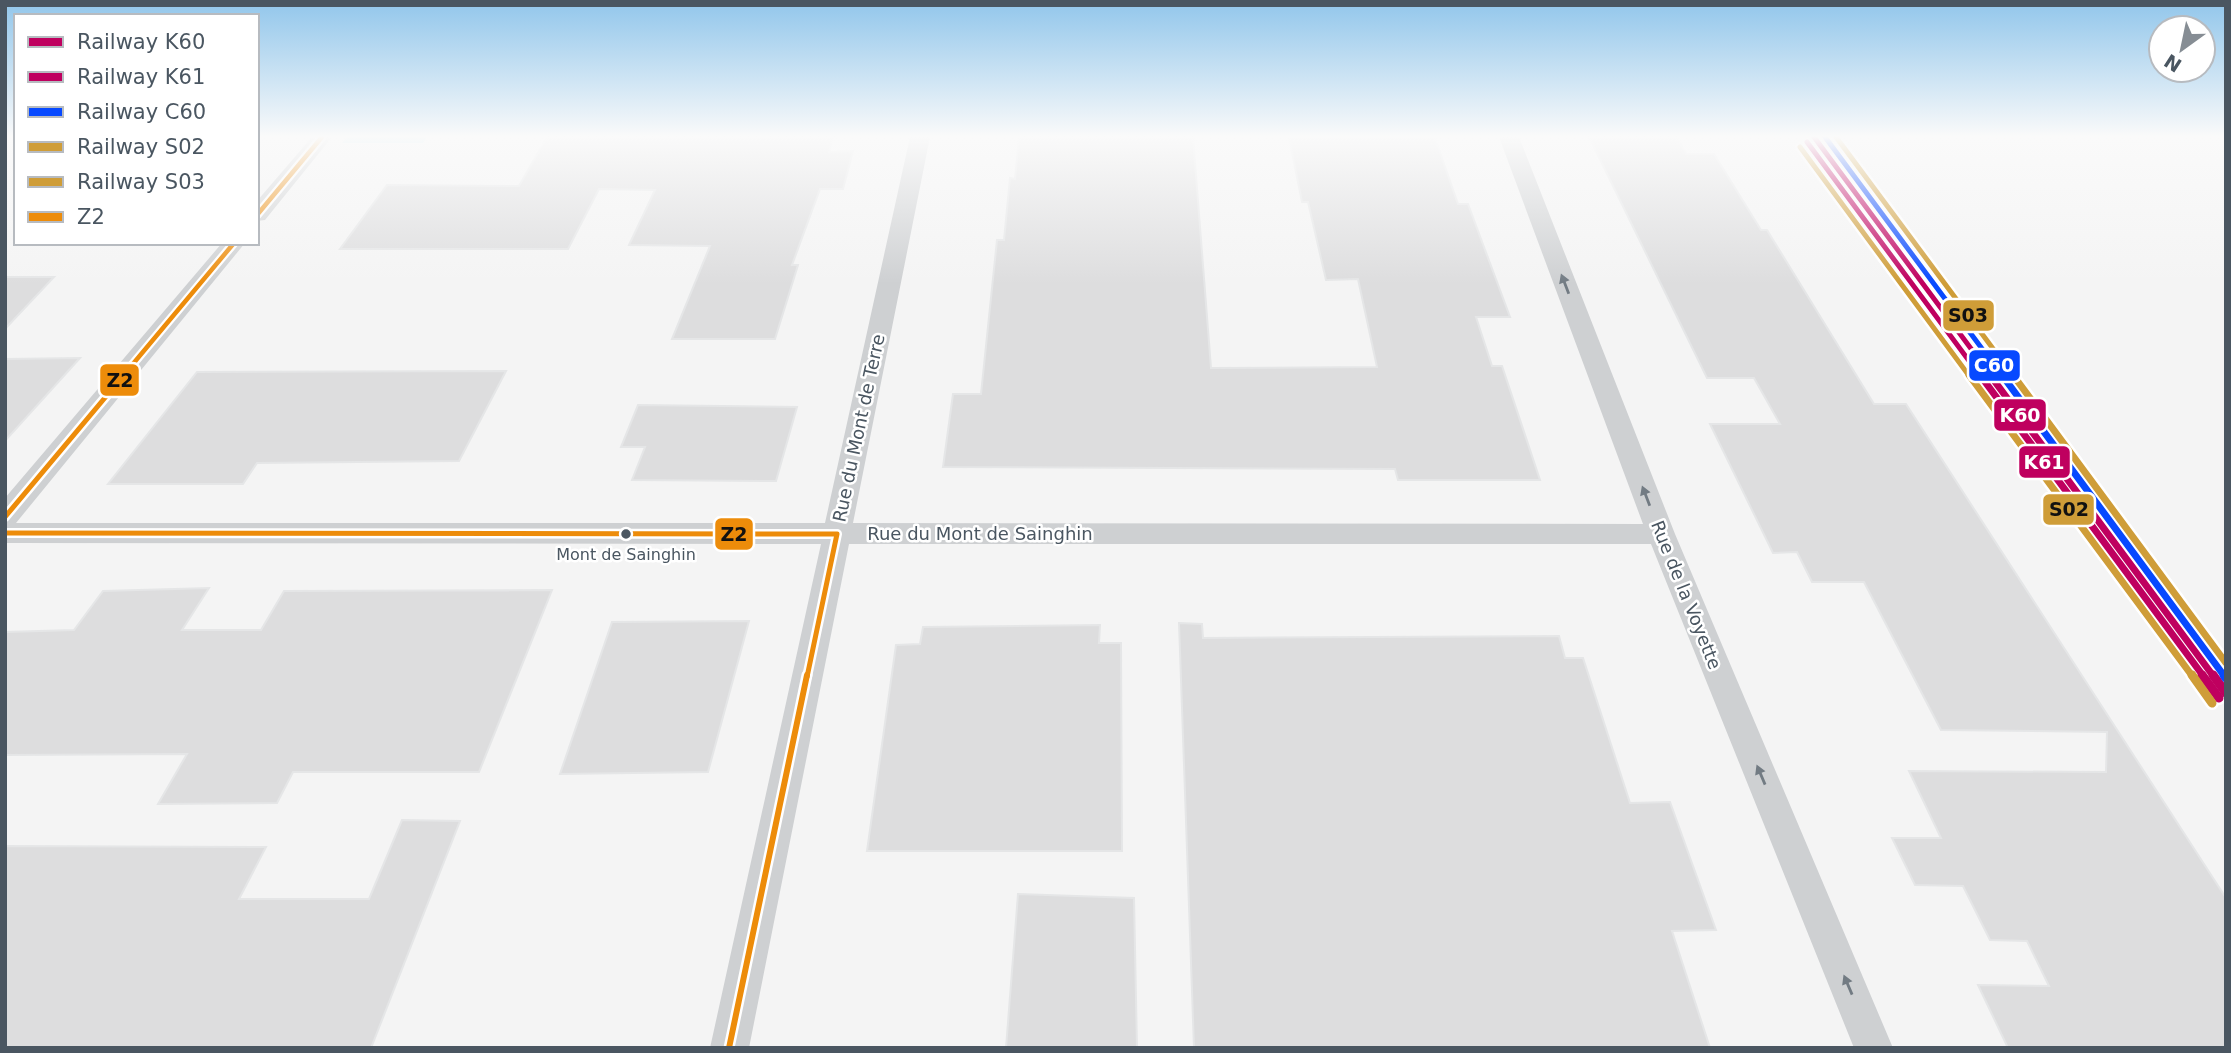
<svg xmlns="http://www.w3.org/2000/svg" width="2231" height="1053" font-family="'DejaVu Sans',sans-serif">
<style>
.water{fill:#aee2f0}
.building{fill:#ddddde;stroke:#e5e6e7;stroke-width:2}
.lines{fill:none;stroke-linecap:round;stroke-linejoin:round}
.minor{fill:#ced0d2;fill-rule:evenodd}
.bus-1-far2-casing{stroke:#fff;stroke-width:9}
.bus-1-far1-casing{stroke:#fff;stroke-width:10}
.bus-1-casing{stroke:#fff;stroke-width:11}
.bus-1-far2{stroke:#ed8c0a;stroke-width:4.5}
.bus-1-far1{stroke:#ed8c0a;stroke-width:5}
.bus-1{stroke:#ed8c0a;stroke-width:6}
.rail-1-far2-casing{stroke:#fff;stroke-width:10}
.rail-1-far1-casing{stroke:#fff;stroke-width:12}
.rail-1-casing{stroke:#fff;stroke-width:14}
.rail-2-far2-casing{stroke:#fff;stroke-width:10}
.rail-2-far1-casing{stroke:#fff;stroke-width:12}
.rail-2-casing{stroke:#fff;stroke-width:14}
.rail-3-far2-casing{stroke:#fff;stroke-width:10}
.rail-3-far1-casing{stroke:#fff;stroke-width:12}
.rail-3-casing{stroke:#fff;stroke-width:14}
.rail-4-far2-casing{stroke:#fff;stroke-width:10}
.rail-4-far1-casing{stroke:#fff;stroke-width:12}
.rail-4-casing{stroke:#fff;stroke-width:14}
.rail-5-far1-casing{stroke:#fff;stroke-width:10}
.rail-5-casing{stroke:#fff;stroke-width:12}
.rail-1-far2{stroke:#bf005f;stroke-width:5}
.rail-1-far1{stroke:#bf005f;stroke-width:7}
.rail-1{stroke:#bf005f;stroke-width:9}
.rail-2-far2{stroke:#bf005f;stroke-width:5}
.rail-2-far1{stroke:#bf005f;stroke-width:7}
.rail-2{stroke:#bf005f;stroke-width:9}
.rail-3-far2{stroke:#0749ff;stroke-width:5}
.rail-3-far1{stroke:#0749ff;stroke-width:7}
.rail-3{stroke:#0749ff;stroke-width:9}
.rail-4-far2{stroke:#cf9d38;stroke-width:5}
.rail-4-far1{stroke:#cf9d38;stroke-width:7}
.rail-4{stroke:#cf9d38;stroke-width:9}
.rail-5-far1{stroke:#cf9d38;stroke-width:5}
.rail-5{stroke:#cf9d38;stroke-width:7}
.oneway{fill:#727b83}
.bus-dot{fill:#4a5661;stroke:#fff;stroke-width:2.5}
.labels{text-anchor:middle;stroke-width:5;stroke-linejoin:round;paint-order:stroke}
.bus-label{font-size:16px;fill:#4a5661;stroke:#fff}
.street-label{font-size:18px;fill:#4a5661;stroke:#fff}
.line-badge{stroke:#fff;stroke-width:2.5}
.badge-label{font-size:19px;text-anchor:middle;font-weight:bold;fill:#fff}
.pale-badge-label{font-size:19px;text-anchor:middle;font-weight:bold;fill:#111}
</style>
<rect width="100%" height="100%" fill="#f4f4f4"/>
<path class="water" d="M347,137H427L423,143H342Z"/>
<path class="building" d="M547,137H833L829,152L853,151L843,189H820L792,265H798L775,339H672L710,246L629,245L655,190L599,189L568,249H340L387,185L519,186Z
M1019,137H1193L1211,368L1377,367L1358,279L1326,280L1308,202H1302L1289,138H1435L1458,204H1468L1510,317H1476L1492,366H1502L1540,480H1398L1395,469L943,467L953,394H981L997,240H1004L1010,178L1015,179Z
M1589,137H1677L1686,154H1714L1761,230H1767L1874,404H1906L2226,898V1048H2008L1978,985L2049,986L2027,941L1990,940L1963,886L1915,885L1892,838H1941L1909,771L2106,772L2107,732L1941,730L1864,582H1812L1797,552L1773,553L1710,424H1780L1754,378H1707Z
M5,277H54L5,329Z
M80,358L5,441V359Z
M506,371L459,461L257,463L243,484H108L197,372Z
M638,405L797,407L776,481L632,480L645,447H621Z
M209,588L182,630H261L284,591L552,590L479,772H293L277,803L158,804L187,754L5,755V632L74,630L103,591Z
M749,621L708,772L560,774L612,622Z
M1179,623L1202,624L1203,638L1559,636L1565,658H1583L1630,803L1670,802L1716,930L1672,931L1710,1048H1194Z
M1100,625L1099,643H1121L1122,851H867L896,645L920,644L923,627Z
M402,820L460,821L371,1048H5V846L266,847L239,899H369Z
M1018,894L1134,898L1137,1048H1006Z"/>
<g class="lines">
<path class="minor" d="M312,137H332L265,220L257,221V201Z
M910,137H930L853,523L1643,524L1499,137H1519L1675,534L1893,1048H1854L1651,544H849L749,1048H710L821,544L5,543V498L222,243H245L16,523H825Z"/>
<g class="bus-1-far2-casing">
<path id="bus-1-far2" d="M257,215L322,137
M122,377L234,243"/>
</g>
<g class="bus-1-far1-casing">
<path id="bus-1-far1" d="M5,517L124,375
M5,533L837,534
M807,677L837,534"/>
</g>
<g class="bus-1-casing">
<path id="bus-1" d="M729,1048L807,675"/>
</g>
<use href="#bus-1-far2" class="bus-1-far2"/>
<use href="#bus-1-far1" class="bus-1-far1"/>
<use href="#bus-1" class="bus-1"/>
<g class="rail-1-far2-casing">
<path id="rail-1-far2" d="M1814,137L1992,377"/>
</g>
<g class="rail-1-far1-casing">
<path id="rail-1-far1" d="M1990,375L2214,677"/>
</g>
<g class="rail-1-casing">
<path id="rail-1" d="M2213,675L2226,693"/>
</g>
<g class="rail-2-far2-casing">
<path id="rail-2-far2" d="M1807,142L1981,377"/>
</g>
<g class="rail-2-far1-casing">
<path id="rail-2-far1" d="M1980,375L2204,677"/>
</g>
<g class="rail-2-casing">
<path id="rail-2" d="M2202,675L2219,698"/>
</g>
<g class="rail-3-far2-casing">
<path id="rail-3-far2" d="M1825,137L2003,377"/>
</g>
<g class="rail-3-far1-casing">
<path id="rail-3-far1" d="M2002,375L2225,677"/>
</g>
<g class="rail-3-casing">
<path id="rail-3" d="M2224,675L2226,678"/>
</g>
<g class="rail-4-far2-casing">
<path id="rail-4-far2" d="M1800,147L1970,377"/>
</g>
<g class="rail-4-far1-casing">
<path id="rail-4-far1" d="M1969,375L2193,677"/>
</g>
<g class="rail-4-casing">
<path id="rail-4" d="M2192,675L2212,703"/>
</g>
<g class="rail-5-far1-casing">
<path id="rail-5-far1" d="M1836,137L2014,377"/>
</g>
<g class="rail-5-casing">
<path id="rail-5" d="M2013,375L2226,663"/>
</g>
<use href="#rail-1-far2" class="rail-1-far2"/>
<use href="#rail-1-far1" class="rail-1-far1"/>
<use href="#rail-1" class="rail-1"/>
<use href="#rail-2-far2" class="rail-2-far2"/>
<use href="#rail-2-far1" class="rail-2-far1"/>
<use href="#rail-2" class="rail-2"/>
<use href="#rail-3-far2" class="rail-3-far2"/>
<use href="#rail-3-far1" class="rail-3-far1"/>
<use href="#rail-3" class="rail-3"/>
<use href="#rail-4-far2" class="rail-4-far2"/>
<use href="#rail-4-far1" class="rail-4-far1"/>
<use href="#rail-4" class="rail-4"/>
<use href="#rail-5-far1" class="rail-5-far1"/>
<use href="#rail-5" class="rail-5"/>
</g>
<defs><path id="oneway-solid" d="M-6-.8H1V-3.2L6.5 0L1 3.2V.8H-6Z" transform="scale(1.75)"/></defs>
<g class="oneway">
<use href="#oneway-solid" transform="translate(1565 284) rotate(-111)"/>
<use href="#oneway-solid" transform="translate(1646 496) rotate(-111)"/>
<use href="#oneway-solid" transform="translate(1761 775) rotate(-113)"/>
<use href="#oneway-solid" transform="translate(1848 985) rotate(-113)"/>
</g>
<linearGradient id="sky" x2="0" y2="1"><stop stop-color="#91c6eb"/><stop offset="0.48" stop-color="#fafafa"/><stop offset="1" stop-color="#fafafa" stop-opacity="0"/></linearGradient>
<rect width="2231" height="284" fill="url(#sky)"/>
<circle class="bus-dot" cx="626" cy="534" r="6"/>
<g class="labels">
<g class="bus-label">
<text x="626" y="560">Mont de Sainghin</text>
</g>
<g class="street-label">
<text transform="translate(859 428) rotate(-78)" y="6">Rue du Mont de Terre</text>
<text x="980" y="540">Rue du Mont de Sainghin</text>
<text transform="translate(1686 595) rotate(68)" y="6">Rue de la Voyette</text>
</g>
</g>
<g class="line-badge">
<rect x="1942" y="299" width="53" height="33" rx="7" fill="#cf9d38"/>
<rect x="1968" y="349" width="53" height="33" rx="7" fill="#0749ff"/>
<rect x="99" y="363" width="41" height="34" rx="7" fill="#ed8c0a"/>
<rect x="1993" y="398" width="54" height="34" rx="7" fill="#bf005f"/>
<rect x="2018" y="445" width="53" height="34" rx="7" fill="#bf005f"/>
<rect x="2042" y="493" width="53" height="33" rx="7" fill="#cf9d38"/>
<rect x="714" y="517" width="40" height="34" rx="7" fill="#ed8c0a"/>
</g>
<g class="badge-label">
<text x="1994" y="372">C60</text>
<text x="2020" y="422">K60</text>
<text x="2044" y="469">K61</text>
</g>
<g class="pale-badge-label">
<text x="1968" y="322">S03</text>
<text x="120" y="387">Z2</text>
<text x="2069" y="516">S02</text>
<text x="734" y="541">Z2</text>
</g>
<rect width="2231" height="1053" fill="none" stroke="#4a5661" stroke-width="14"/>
<rect x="14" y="14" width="245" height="231" fill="#ffffff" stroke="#b7bbc0" stroke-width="2"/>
<rect x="28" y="37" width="35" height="10" fill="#bf005f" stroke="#b7bbc0" stroke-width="2"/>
<text x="77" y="49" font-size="21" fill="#4a5661">Railway K60</text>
<rect x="28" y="72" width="35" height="10" fill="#bf005f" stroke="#b7bbc0" stroke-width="2"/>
<text x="77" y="84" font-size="21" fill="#4a5661">Railway K61</text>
<rect x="28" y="107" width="35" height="10" fill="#0749ff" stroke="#b7bbc0" stroke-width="2"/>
<text x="77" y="119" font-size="21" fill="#4a5661">Railway C60</text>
<rect x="28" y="142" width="35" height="10" fill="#cf9d38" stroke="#b7bbc0" stroke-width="2"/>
<text x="77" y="154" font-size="21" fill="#4a5661">Railway S02</text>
<rect x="28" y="177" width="35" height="10" fill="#cf9d38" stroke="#b7bbc0" stroke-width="2"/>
<text x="77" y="189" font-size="21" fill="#4a5661">Railway S03</text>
<rect x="28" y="212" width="35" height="10" fill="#ed8c0a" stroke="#b7bbc0" stroke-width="2"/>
<text x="77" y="224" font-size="21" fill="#4a5661">Z2</text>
<g transform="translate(2182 49) rotate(213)"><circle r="33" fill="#ffffff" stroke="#b7bbc0" stroke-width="2"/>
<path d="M0-5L12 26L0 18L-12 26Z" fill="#868d94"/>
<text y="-10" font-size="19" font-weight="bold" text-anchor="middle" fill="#4a5661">N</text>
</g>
</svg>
